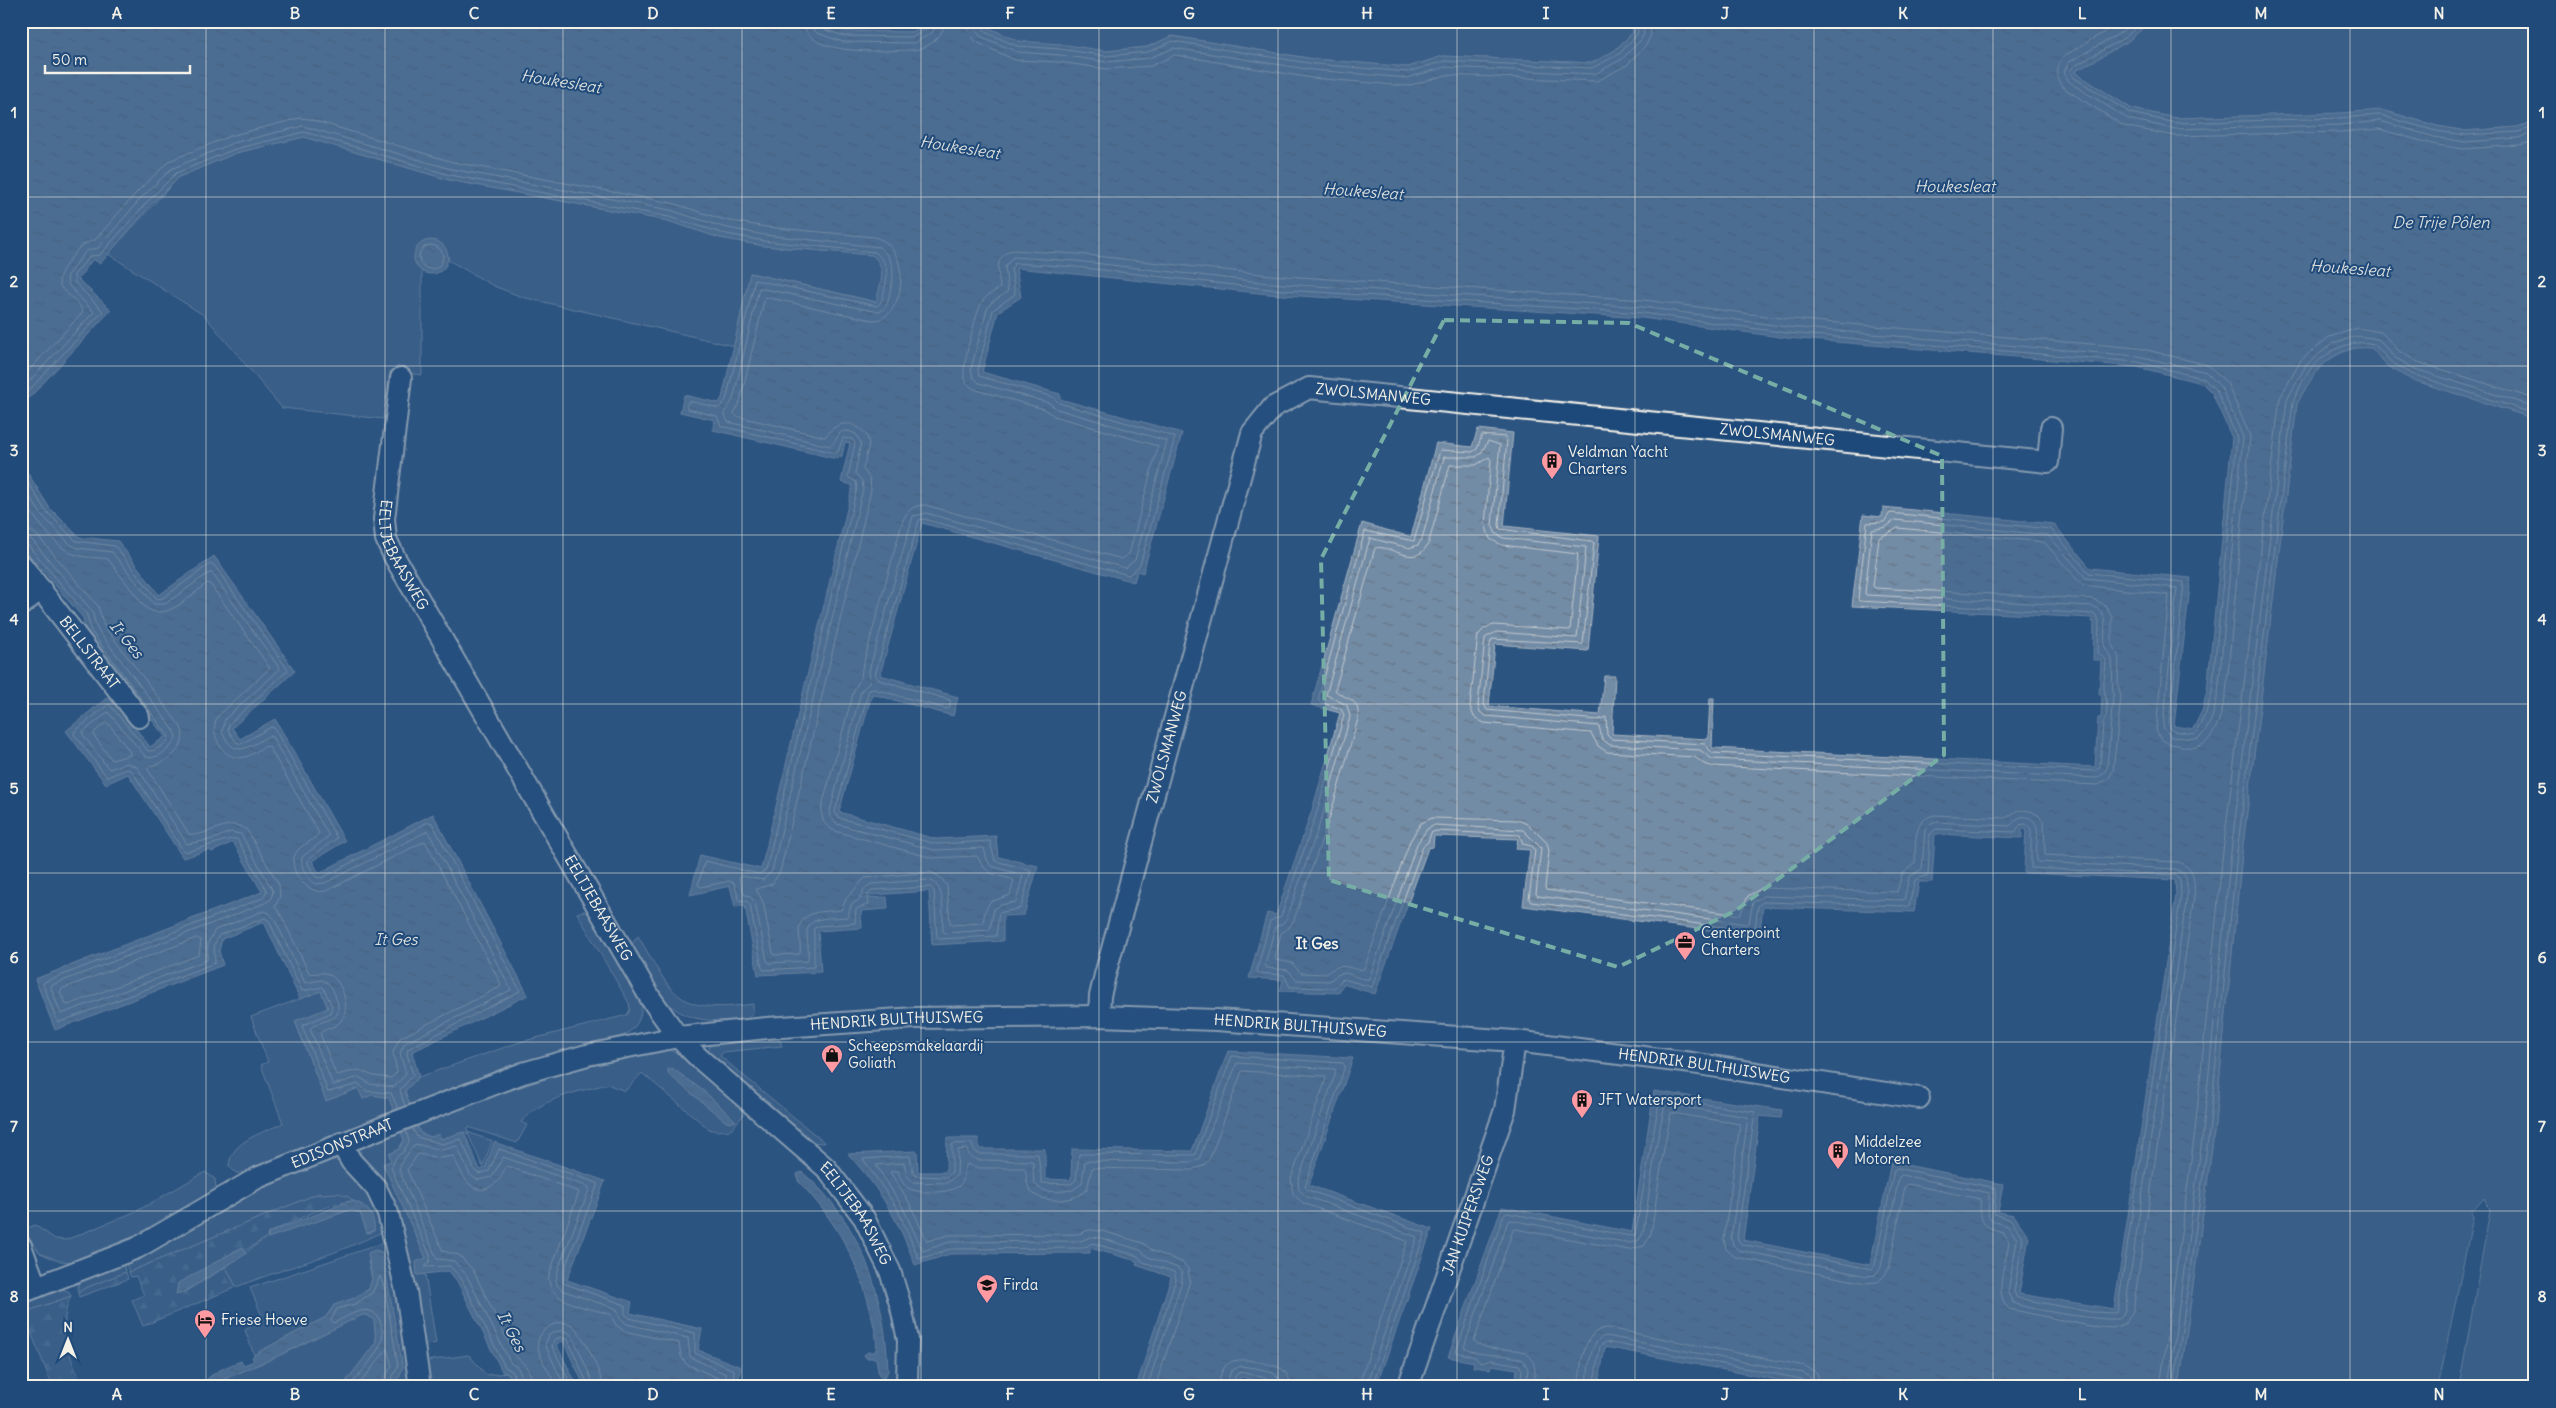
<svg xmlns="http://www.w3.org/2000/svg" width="2556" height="1408" font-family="Delius,sans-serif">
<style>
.green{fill:#496b90;stroke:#9eaebc}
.forest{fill:url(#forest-firs);stroke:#9eaebc}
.water{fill:url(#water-ripples);stroke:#a7b4c0}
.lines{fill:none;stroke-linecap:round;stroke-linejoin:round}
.shore{stroke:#c0c9ce;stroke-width:1}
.minor-casing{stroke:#f4f1e8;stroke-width:24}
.minor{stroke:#1f4a7a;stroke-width:20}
.marked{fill:none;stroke:#76ada5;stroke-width:4;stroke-dasharray:10 6;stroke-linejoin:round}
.grid{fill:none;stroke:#f4f1e8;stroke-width:1;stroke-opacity:0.55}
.labels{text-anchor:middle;stroke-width:4;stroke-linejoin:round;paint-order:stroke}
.street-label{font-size:15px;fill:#f4f1e8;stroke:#1f4a7a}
.poi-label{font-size:15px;fill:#f4f1e8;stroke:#1f4a7a;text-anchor:start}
.water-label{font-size:16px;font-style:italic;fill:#dadddb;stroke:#1f4a7a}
.neighbourhood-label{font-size:16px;font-weight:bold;fill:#f4f1e8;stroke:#1f4a7a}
.neatline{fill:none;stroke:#f4f1e8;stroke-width:2}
.grid-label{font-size:16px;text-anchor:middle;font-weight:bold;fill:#f4f1e8}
</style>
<defs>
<pattern id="forest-firs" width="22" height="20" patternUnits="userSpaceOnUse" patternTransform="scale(1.25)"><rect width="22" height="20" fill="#496b90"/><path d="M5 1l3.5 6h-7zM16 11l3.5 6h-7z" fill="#6481a0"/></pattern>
<pattern id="water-ripples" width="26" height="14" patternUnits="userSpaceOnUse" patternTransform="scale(1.25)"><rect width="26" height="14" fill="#738ca6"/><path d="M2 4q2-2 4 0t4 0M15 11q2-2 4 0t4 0" fill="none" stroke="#647484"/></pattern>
</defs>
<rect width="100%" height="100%" fill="#2c5481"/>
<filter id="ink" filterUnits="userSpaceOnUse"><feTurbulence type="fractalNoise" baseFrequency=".02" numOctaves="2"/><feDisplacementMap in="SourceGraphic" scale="10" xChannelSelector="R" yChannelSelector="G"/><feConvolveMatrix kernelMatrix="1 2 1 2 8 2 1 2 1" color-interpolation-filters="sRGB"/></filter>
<g filter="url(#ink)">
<path class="green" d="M816,21H929L913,32L844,31Z
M987,21H1638L1633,32L1616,50L1592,63L1443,56L1408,67L1314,59L1172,36L1147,47L1106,51L1018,41L987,27Z
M2151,21H2535V121L2517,127L2466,131L2437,126L2390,112L2176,118L2132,109L2074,72L2127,42Z
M304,137L449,180L668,221L720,238L764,246L872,255C889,269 879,284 877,302L751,273L734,346L522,297L494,286L448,260L449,257L417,247L414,259L422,272V375L390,371L383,419L282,408L205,316L108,254L179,177L236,153Z
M2357,347L2372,348L2386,365L2410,379L2535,419V1387H2459L2490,1211L2484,1198L2471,1213L2473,1217L2438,1387H2179L2214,1133L2242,853L2297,404C2313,373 2322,358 2357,347Z
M584,911L592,914L641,1002C643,1017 637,1027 625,1035L516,1065L410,1106L405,1091L419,1077L520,1042L627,1015L630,1010L629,1003L577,913Z
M638,936C674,997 676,1014 753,1004V1013L746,1020C673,1025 666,1008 632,949V944Z
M321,991L328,1009L295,1021L326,1101L359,1088L372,1095L389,1097L394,1112L279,1157L246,1173H236L229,1166C230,1141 263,1133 283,1123L261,1065L268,1062L251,1017Z
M775,1037L780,1041L782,1046L723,1052L720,1056L825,1143L805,1142L708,1054L710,1045L715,1043Z
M668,1049L687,1058L744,1109V1114L731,1130L716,1131L709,1129L642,1073L625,1091L607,1084C578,1092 541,1098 521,1122L527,1125L517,1143L468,1127L467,1132L492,1141L483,1167L468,1134L464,1132L441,1139L439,1135L431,1137L420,1133L417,1125C499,1092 581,1065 668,1049Z
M401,1131L404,1140L391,1161L384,1164L426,1258L417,1275L425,1274L436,1343L422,1346L360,1158L361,1146Z
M332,1159C349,1165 372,1190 377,1207C380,1215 381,1223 382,1231L380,1233C333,1256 284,1268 236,1287L226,1267L267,1237L350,1210L360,1213L369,1233L374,1231C371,1212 371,1210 354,1202C337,1192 337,1193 317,1194L129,1272L126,1263L172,1241L246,1195Z
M205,1172L215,1179L216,1188L157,1226L75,1262L59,1261L40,1253L25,1232L26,1229L35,1225L55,1239L66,1240L137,1211Z
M383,1243L394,1273L412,1387H392L400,1376L368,1261L372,1279L369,1289L352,1299L334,1305L326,1317L254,1355L245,1330L252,1326L251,1322L262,1316L250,1288Z
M123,1264L126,1272L83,1289L78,1293V1282Z
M61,1289L68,1291L71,1296L21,1314V1304Z
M362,1315H367L374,1320L376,1342L342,1387H213L220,1381L274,1358Z
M469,1355L486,1375L508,1373L516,1387H428L425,1361Z"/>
<path class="forest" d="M338,1193L347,1196L354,1201C332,1201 289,1224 268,1233L267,1237L246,1250L243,1247L234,1251L184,1292L226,1267L236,1287L143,1326L132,1300L144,1295L136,1276L131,1277L129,1272L317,1194Z
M126,1272L128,1279L79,1297L78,1293L83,1289Z
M71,1296C56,1326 71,1358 82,1387H53L23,1313Z"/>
<path class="water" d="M21,21H816L844,31L913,32L929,21H987V27L1018,41L1061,44L1106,51L1147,47L1172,36L1314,59L1408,67L1443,56L1592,63L1615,50L1633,32L1630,23L1638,21H2151L2127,42L2074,72L2132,109L2176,118L2340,113L2381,110L2437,126L2466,131L2517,127L2535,121V419L2410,379L2386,365L2372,348C2331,344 2314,372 2297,404L2242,853L2214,1133L2179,1387H1814L1605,1347L1598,1387H1515L1517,1369L1491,1365L1490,1369L1473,1367L1474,1362L1448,1357L1502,1207L1632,1232L1654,1091L1782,1110L1781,1118L1760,1116L1743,1240L1870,1265L1891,1162L2003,1184L1998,1212L2014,1215L2029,1237L2019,1294L2114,1309L2176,895L2175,880L2024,873L2026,828H2022V838L1935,834L1932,882H1919L1914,912L1763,907L1759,937L1523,906L1530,850L1516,849L1518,839L1437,836H1434L1433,847L1428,848L1375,994L1343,984L1339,993L1280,991L1283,980L1249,978L1267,913L1276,915L1312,810L1340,713L1311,705L1362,523L1411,537L1436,443L1472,447L1478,429L1513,433L1504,526L1599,536L1588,651L1495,644L1489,706L1600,715L1604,676H1615L1612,734L1708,739L1710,698H1714L1712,748L2095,767L2098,718H2101L2102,695H2099L2101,660H2093L2094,622H2092V618L1852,606L1863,515L1882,517L1883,507L2054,524L2090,568L2191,578L2174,726L2193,729L2202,711L2207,691L2232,438L2212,393L2202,383L2137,367L1787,338L1642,318L1268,294L1016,268L1021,297L998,312L982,372L1060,394V399L1182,433L1143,573L1137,571L1134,582L922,523L880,675L958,697L953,716L872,694L839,812L936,839L996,836L998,857L1038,866L1024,915L1003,916V941L932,945L929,891L859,896V898L887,897L888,909L861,911L862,928L818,931L821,972L758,975L745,906L735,907L730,886L690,895L700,855L761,869L852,488V485L841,482L850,443L845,442L842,456L837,459L713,430L715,420L680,412L684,395L719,403L722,398L750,273L876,302C880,284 888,268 872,255L764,246L720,238L668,221L449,180L304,137L236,153L179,177L151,205L100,264L93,259L78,279L111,310L21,407Z
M414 257a17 17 0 1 1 34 0a17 17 0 1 1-34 0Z
M21,462L49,507L79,537L118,541L159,595L214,556L295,671L232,728L240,739L275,719L345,841L312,861L319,873L433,814L528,995L412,1052L419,1077L405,1091L420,1133L431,1137L439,1134L441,1139L464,1132L480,1170L485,1168L494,1142L605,1181L567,1280L632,1302L630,1313L702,1329L698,1350L741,1367L737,1387H585L563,1341L556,1344L578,1387H516L508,1373H503L457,1281L449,1271L417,1275L416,1262L426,1258L383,1164L391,1161L389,1154L399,1149L404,1140L389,1098L372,1095L363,1099L358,1088L326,1101L295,1021L328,1008L321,991L300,999L264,922L222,939L219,951L223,965L55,1030L35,979L262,892L233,842L212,852L209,850L183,858L128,774L106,784L66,731L110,695L150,747L165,737L86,633L83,618L21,545Z
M1228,1051L1353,1058L1309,1185L1432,1229L1376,1387H1281L1241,1377L1237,1387H1136L1171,1277L1136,1265L1137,1261L1090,1248V1253L950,1254L915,1265C899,1221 880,1189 848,1154L917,1151L918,1172H946L947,1138H978L979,1149H1045V1179L1071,1180L1072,1149L1192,1151Z
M672,1068L705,1092L736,1121L730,1123L726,1122L668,1074V1069Z
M802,1172C861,1221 886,1297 888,1371L885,1377L879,1376L876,1358H866L864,1355L868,1352H875C879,1344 874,1328 872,1318C861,1265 836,1220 798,1181L797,1174Z
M350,1201C366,1202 376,1216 374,1231L367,1233L360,1213L350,1210L268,1238V1233Z
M243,1247L246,1254L184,1292L176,1294L178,1283Z
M375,1250L382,1252L403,1367L400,1376L392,1387H342L376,1342L374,1320L367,1315H362L274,1358L220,1381L213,1387H200C210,1373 225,1367 241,1361L244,1365L254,1361L252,1357L260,1351L326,1317L334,1305L352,1299L369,1289L372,1279L368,1253Z"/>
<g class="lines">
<path class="shore" d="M803,21C805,59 887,50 913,50C927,49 944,37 945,21
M811,21L812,28L817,33L843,42L915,43L933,32L937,21
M817,21L820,28L844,36L913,37L929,27L931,21
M968,21L969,32L976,42L1015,60L1059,62L1107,69L1151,66L1175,55L1312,78L1407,86L1446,75L1597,81L1627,65L1646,45L1651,35L1649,21
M976,21V30L980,36L1017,52L1060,55L1107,62L1149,58L1174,48L1313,70L1407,78L1445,67L1595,74L1622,59L1641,40L1644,33L1642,21
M982,21L985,32L1017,46L1060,49L1106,56L1148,52L1173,41L1314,64L1408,72L1444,61L1592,68L1619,54L1636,36L1638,32L1635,21
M2123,21L2064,56C2054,66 2054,79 2065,89L2124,126L2174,136L2340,132L2379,129L2432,144L2464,149L2519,145L2535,141
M2134,21L2120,33L2069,62L2064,72L2069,82L2128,119L2175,129L2340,125L2380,121L2434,137L2465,142L2518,138L2535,133
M2144,21L2124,38L2073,67L2070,71L2073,77L2130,113L2176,123L2340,118L2380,115L2436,131L2465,135L2518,132L2535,127
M419 257a12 12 0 1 1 24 0a12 12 0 1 1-24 0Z
M21,379L83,312C74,288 42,294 71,258C78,248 83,243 95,240L137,192L169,161L230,136L300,118L309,119L453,162L672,203L725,220L766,227L874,237C914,246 906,322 872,320L765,297L740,401L734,413L736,416L825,437L833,428L842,424H851L861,429L867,436L869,444L863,469L870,479L871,490L780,872L772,884L756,889L763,902L773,953L775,955L800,954C801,946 799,938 799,930C801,909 826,912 841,910L846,899L865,878L931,872L941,878L947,886L950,923L952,925L983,923L985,911L990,902L1010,895L1014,880C991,872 990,879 977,856L932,858L835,831C824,826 820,818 822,806L854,690L861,678L862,669L902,523C906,511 913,505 925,505L1122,559L1129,554L1158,446L1054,416L1044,409L977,390C971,388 966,384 964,377C962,367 976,312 982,302C986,295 994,292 1000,288C999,272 993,259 1011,250L1077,254L1270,275L1644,300L1789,319L2139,348L2208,365L2227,383L2250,436L2226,694C2222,710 2216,743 2196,747C2190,749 2183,746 2177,745C2166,744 2160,740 2156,730L2169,595L2082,585L2044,542L1898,528L1879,538L1873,586L1875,588L2093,599L2105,605L2112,616V645L2119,657L2118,685L2121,697L2113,771L2108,779L2098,785L1711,766L1704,764L1695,757L1607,752L1598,746L1591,733L1484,723L1474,717L1470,706L1478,635L1485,628L1494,625L1570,630L1578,554L1502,545L1490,539L1485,524L1491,460L1489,457L1476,465H1450L1429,542C1416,571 1393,544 1375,548L1335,690C1346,701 1360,696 1358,719L1330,816L1294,920L1289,928L1281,933L1275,958L1276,960L1292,963L1301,973L1326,974C1343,959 1347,971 1364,969L1410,841L1421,823L1432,818L1518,820L1529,825L1547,843L1549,851L1545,887L1546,890L1740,915L1748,896L1762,888L1897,892L1902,874L1915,863C1916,845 1912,820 1934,815L2006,818L2018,810L2031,811L2038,815L2044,823L2045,855L2178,862C2195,867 2195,882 2194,897L2133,1311L2126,1323L2113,1328L2090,1326L2009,1309C1992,1294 2007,1261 2009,1241L2003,1232C1979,1226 1981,1221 1980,1199L1908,1184L1905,1186L1889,1268L1885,1275L1878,1282L1865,1283L1735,1257L1726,1249L1724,1239L1740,1124L1671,1113L1664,1148L1651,1234L1644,1246L1629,1250L1516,1229L1513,1230L1474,1341C1499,1361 1542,1330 1534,1387
M21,390L94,312L69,286L67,279L69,273L86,251L98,248L142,197L171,169L233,143L303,126L451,169L670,210L723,227L765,235L879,247C895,260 895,273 890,292C888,301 888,308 879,312L759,288L733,400L724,413L728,422L830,446C840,439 836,425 856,434L861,443L855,473L862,481L863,489L772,871L763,880L742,876L739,878L744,894L751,897L755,903L767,961L769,963L808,961C809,953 808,944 807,936C805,914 833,919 848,917L851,905L860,899L864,889L871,884L927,880C947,882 942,916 943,931L945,933L990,930L994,909L1000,905L1016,902L1023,875L991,866L987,860L984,848L934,850L837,824L829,815L861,691L870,682L869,671L913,516L926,513L1125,568L1135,560L1167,441L1057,409L1049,403L979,383L973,377L971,369L987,309L991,303L1008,291L1005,267L1013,257L1076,261L1269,283L1643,307L1788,327L2138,356L2206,372L2221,387L2243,437L2218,693C2215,707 2211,731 2197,739L2171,737L2163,727L2177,588L2086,578L2048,535L1895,520L1886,527L1872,530L1865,593L1866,595L2091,606C2112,611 2102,633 2105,647C2106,652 2112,654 2112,661C2113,673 2112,684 2113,696L2107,768L2103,774L2097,778L1712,759L1700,750L1610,745L1602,739L1599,726L1486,716L1480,712L1478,705L1485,638L1496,632L1577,638L1586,547L1503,538L1496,534L1492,525L1500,445L1488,441L1481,453L1476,457H1444L1422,539L1418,545L1409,548L1370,538L1326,695L1347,705L1350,717L1323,814L1287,918L1283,923L1275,927L1265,965L1267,968L1288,970L1296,980L1330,981C1346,964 1352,980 1369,979L1417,844L1427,829L1435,825L1523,830L1541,848L1536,894L1538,896L1747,924L1749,922L1753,902L1763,896L1904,900L1909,877L1922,869L1925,830L1929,825L1936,822L2010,826C2015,821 2019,815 2027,817C2046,822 2032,851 2038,862L2175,869C2189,873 2187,885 2187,896L2125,1310L2121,1318C2111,1323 2026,1309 2013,1303L2008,1293L2017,1239L2008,1226C1980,1218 1990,1216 1989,1193L1902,1175L1899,1177L1881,1267L1875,1275L1867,1276L1738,1250L1733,1245L1731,1238L1748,1117L1665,1104L1656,1147L1643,1233L1639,1240L1630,1243L1511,1220L1508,1221L1464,1347C1480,1359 1503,1351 1523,1360L1528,1369L1526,1387
M21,399L103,311L75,283L74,275L90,256L100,255L147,202L176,173L235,149L304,132L450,175L669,217L722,233L764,241L875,252C890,264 888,275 884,292C882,298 882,303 877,306L755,280L726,400L719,408L689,401L686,406L688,409L717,416L721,426L835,453L838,452L843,438L852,439L855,443L848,477L856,482L857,488L766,870L759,874L705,861L698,885L701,887L729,881L734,883L739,900L746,901L750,905L762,968L764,970L814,967V928L819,926L855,923L856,909L869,904L868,895L872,890L931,887L934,891L937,937L939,939L996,936L999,913L1021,908L1031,870L995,861L990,841L936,844L839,818L835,812L869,690L874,689L947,709L950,707V700L879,680L875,675L919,520L924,519L1129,575L1140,565L1175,437L1059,403L1053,397L979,376L978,370L993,310L1015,294L1011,269L1015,263L1076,267L1269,289L1643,313L1787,333L2137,362L2203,378L2216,390L2237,438L2212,692L2206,713L2195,734L2173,731L2169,725L2184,582L2089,573L2051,529L1890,513L1884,522L1867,523L1858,599L1859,601L2095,614L2099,622L2098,653L2106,660C2106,669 2103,680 2104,689C2106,699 2110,713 2103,723L2100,767L2095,771L1712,753L1705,744L1611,739L1607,735L1606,717L1598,720L1487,710L1484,704L1490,644L1492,639L1583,644L1594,543L1591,541L1500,529L1499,525L1507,440L1505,437L1482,435L1477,449L1472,452L1440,450L1414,541L1365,531L1318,700L1320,702L1341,709L1344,715L1317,812L1281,916L1270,921L1257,970L1258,973L1284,975L1290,987L1334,988L1343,979L1372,987L1423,846L1428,842L1431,833L1436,831L1520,835L1523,844L1532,846L1535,850L1529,899L1531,902L1753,931L1755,929L1758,906L1763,902L1909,906L1915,880L1928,875L1930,834L1936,829L2015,832L2020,825L2026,824L2031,829V868L2175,875L2180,880L2181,895L2117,1313L2091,1312L2017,1298L2014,1292L2023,1238L2011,1220L1994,1214L1996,1188L1897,1168L1894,1170L1875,1265L1872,1269L1741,1244L1737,1238L1755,1112L1660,1097L1635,1235L1630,1236L1507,1213L1504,1214L1456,1352L1475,1357L1480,1363L1492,1360L1519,1365L1522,1370L1520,1387
M21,471L45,510L76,541L115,546L157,599L163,598L210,564L214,565L288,670L229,724L228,730L236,742L241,744L271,727L274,728L337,838L308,859V864L316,877L322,878L428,822L432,823L520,991L408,1049L407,1054L413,1075L400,1090L405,1107
M21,483L41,514L71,545L77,548L112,552L154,604H165L209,573H212L280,669L225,719L222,732C235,760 248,747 269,736L272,737L329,836L302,857C300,867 307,879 316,884L325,883L428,831L511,990L405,1043L400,1053L406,1074L394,1087L370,1084L359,1077L333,1085L310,1029C324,1015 347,1026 335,995C332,987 330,983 322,980L305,983L274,918L269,913L263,911L215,930L208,943L207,960L61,1014L51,988L52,985L265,903L271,899L273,891L241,834L230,832L214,839L187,844L137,767L127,763L109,769L83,735V732L108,712L146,757C157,760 173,748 176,737L173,729L97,629L92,611L32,540L21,536
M21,497C30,512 57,549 73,554C84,558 97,557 108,559L144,606C164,625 191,595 207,583L210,584L270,668L218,716C208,731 221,758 240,758C250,757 258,750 266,746L269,747L319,833C313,843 298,844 294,857C289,874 309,895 326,891L425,841L501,984L500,987L400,1038L393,1052L397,1072L391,1078L374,1076L359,1070L336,1075L320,1033C325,1028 335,1028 340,1022C352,1010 343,980 328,974C321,971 314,975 309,973L281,915L275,907L280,896L279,885L247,830C228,815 209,838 189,834L147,768C150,765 153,766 158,764C173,758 188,744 181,727L104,626L98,606L37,535L29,530L21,529
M21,543L27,544L87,615L91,631L169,737C167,744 155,752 148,751L109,704L75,731L74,734L107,777L127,769L132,771L184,852C195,851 230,837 237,839L267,891L263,898L44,982L43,985L57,1021L60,1022L215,963L214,945L219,935L265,918L269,921L302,991L323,987L332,1006L330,1013L302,1026L328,1092L359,1084L366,1091L391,1093L398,1109
M106,723L109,724L130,752V755L112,760L94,736V733Z
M197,938L201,940L199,955L68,1005L65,1003L60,992L62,989Z
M412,1128L417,1137L442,1144L461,1139L475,1171L479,1174L489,1171L499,1149L597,1183V1186L565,1268L563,1283L625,1305V1314L629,1318L695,1333V1353L734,1370L732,1387
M406,1130L409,1142L403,1152L396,1157L391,1168L430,1255V1261L424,1267L450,1266L461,1278L505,1367L512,1371L520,1387
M349,1387C359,1374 375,1358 381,1343C384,1337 382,1327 380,1321C371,1299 347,1317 334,1323L331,1320L337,1309L355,1304L372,1293L380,1276L385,1290L398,1366L388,1387
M357,1387L387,1349L392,1366L383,1380L382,1387
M526,1387L518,1368L510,1362L467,1276L454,1261L437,1259L399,1170L402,1161L415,1144L442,1150L457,1146L470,1175L478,1180L492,1177L503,1157L589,1187V1190L559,1267C556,1277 553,1285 564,1291L617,1309L620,1318L627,1324L688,1338L690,1357L726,1374V1387
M534,1387C533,1375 525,1363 515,1356L473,1270L459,1255L443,1251L407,1170L418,1154L440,1158L453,1156C462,1172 471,1204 497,1182C502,1178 503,1170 507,1166L579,1192L549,1275C545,1303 590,1308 610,1314L616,1325L624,1331L679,1343L681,1356L686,1364L718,1378V1387
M557,1387C551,1375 541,1361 538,1348C535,1331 557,1317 572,1325C582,1331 602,1375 603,1387
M565,1387L545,1345L549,1335C558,1330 566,1328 573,1337L595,1387
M572,1387L552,1346L554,1340L561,1337L568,1340L589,1387
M1141,1387L1176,1279L1174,1272L1143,1262L1138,1256L1092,1243L1084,1248L950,1249L919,1259L897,1208L863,1159L910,1156L913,1172L916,1176L946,1177L952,1172V1144L971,1143L975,1151L979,1154H1038L1042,1183L1071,1184L1076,1180L1079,1154L1195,1155L1232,1056L1343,1063L1345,1066L1305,1187L1308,1190L1425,1233L1372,1387
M1147,1387L1182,1281V1273L1178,1268L1148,1257L1140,1250L1101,1238L1090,1237L1081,1241L949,1242L923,1251L902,1206L876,1165L904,1163L907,1176L913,1182L947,1183L957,1175L958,1150L966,1149L971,1157L978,1160L1032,1161C1035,1167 1032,1174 1034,1180C1037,1196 1062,1191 1073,1190L1082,1183L1085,1161L1191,1162L1199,1159L1237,1063L1335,1069L1336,1072L1298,1181L1299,1190L1306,1196L1417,1237L1366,1387
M1155,1387L1190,1281L1188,1269L1182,1262L1153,1251L1143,1243L1102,1231L1089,1230L1078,1234L949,1235L927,1241L909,1202L890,1172L898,1171C900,1177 902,1184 908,1188C918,1194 949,1194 959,1186C966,1180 963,1171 967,1164L979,1168H1024C1028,1173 1025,1183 1030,1190C1040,1205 1077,1202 1087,1189L1092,1168L1191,1170L1203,1166L1210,1158L1242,1071L1325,1076L1326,1079L1291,1179L1293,1194L1303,1203L1407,1241L1358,1387
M1219,1387C1220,1355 1240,1358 1264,1363C1271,1365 1280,1366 1285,1372C1289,1376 1290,1381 1290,1387
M1226,1387L1231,1371L1241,1366C1255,1368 1282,1370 1283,1387
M1232,1387L1236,1375L1241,1372L1273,1380L1276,1387
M1579,1387C1580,1367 1582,1330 1607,1328L1805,1366L1817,1373L1821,1387
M1587,1387C1588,1372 1589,1338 1606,1336L1804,1373L1811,1378L1813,1387
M1593,1387L1600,1346L1606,1342L1802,1379L1807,1387
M2160,1387L2195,1131L2223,851L2280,398L2301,360L2329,337L2358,328L2381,332L2399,351L2418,362L2535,399
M2168,1387L2203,1132L2231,852L2287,400L2306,365L2333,343L2358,336L2378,339L2394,357L2415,369L2535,407
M2174,1387L2209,1132L2237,853L2293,402C2298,392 2302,380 2309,371C2324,352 2351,338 2374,344L2390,361L2412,374L2535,414"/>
<g class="minor-casing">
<g id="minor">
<path id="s1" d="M401,378L384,519L386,539L395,558L651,999L678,1037L699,1058L826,1168L864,1218L890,1271L901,1307L908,1340L907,1383"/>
<path id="s2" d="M21,564L139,717"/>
<path d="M21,605L41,589"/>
<path id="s3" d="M1099,1016L1100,996L1105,975L1252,433L1273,407L1309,388L2048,462L2051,428"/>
<path d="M341,1143L351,1161L376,1188L388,1213L406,1291L420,1387"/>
<path d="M21,1246L36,1287"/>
<path id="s4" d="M21,1293L137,1248L257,1178L396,1122L523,1073L587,1055L678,1037L767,1028L915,1018L1099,1016L1216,1020L1515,1041L1692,1063L1919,1098"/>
<path id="s5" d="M1408,1387L1505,1110L1515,1041"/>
</g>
</g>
<use href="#minor" class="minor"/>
</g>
</g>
<path d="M0 0H2556V1408H0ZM1444,320L1629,323L1942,456L1944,755L1735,911L1618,967L1329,880L1321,559Z" fill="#2c5481" fill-opacity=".55" fill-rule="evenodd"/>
<path class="marked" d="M1444,320L1629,323L1942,456L1944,755L1735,911L1618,967L1329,880L1321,559Z"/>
<path class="grid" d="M206,21V1387M385,21V1387M563,21V1387M742,21V1387M921,21V1387M1099,21V1387M1278,21V1387M1457,21V1387M1635,21V1387M1814,21V1387M1993,21V1387M2171,21V1387M2350,21V1387M21,197H2535M21,366H2535M21,535H2535M21,704H2535M21,873H2535M21,1042H2535M21,1211H2535"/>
<defs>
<g id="building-pin" transform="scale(1.125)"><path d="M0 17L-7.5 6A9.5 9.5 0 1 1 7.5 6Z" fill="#ff9aa2" stroke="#1f4a7a"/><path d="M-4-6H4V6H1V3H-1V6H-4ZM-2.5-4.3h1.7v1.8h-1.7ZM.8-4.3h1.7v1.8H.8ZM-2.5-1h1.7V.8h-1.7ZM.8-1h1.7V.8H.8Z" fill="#111"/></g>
<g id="office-pin" transform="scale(1.125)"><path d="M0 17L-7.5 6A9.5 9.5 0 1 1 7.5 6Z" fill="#ff9aa2" stroke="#1f4a7a"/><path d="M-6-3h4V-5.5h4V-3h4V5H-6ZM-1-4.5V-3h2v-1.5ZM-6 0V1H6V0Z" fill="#111"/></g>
<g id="shop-pin" transform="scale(1.125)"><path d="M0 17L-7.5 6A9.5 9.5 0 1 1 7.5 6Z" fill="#ff9aa2" stroke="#1f4a7a"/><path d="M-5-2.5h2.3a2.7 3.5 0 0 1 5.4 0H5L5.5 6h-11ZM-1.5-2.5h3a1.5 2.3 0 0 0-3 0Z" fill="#111"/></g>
<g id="university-pin" transform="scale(1.125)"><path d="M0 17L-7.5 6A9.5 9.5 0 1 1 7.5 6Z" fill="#ff9aa2" stroke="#1f4a7a"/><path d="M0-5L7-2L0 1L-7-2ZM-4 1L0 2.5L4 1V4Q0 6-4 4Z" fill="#111"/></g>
<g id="hotel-pin" transform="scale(1.125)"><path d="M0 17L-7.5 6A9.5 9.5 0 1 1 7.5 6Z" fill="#ff9aa2" stroke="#1f4a7a"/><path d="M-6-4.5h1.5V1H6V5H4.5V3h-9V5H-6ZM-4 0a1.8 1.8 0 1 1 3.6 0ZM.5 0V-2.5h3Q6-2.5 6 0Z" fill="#111"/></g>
</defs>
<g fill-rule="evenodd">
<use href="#building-pin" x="1552" y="461"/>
<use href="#office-pin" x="1685" y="942"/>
<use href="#shop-pin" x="832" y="1055"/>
<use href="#building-pin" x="1582" y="1100"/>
<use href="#building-pin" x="1838" y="1151"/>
<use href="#university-pin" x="987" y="1285"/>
<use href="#hotel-pin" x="205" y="1320"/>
</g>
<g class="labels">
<g class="street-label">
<text dy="5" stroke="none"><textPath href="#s3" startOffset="742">ZWOLSMANWEG</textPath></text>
<text dy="5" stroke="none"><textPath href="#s3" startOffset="1148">ZWOLSMANWEG</textPath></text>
<text dy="5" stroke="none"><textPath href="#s1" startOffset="182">EELTJEBAASWEG</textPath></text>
<text dy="5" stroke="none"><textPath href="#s2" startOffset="112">BELLSTRAAT</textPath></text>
<text dy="5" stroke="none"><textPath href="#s3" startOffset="278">ZWOLSMANWEG</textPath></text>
<text dy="5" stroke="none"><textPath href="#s1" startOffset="588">EELTJEBAASWEG</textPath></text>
<text dy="5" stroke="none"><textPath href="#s4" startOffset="928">HENDRIK BULTHUISWEG</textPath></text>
<text dy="5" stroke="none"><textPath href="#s4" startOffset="1332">HENDRIK BULTHUISWEG</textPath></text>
<text dy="5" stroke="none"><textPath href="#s4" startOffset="1738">HENDRIK BULTHUISWEG</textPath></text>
<text dy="5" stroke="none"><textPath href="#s4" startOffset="355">EDISONSTRAAT</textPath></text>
<text dy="5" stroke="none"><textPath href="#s1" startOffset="992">EELTJEBAASWEG</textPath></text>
<text dy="5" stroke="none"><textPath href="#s5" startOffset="182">JAN KUIPERSWEG</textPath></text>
</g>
<g class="poi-label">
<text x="1568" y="457">Veldman Yacht<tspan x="1568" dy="17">Charters</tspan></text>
<text x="1701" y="938">Centerpoint<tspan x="1701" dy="17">Charters</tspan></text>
<text x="848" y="1051">Scheepsmakelaardij<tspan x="848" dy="17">Goliath</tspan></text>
<text x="1598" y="1105">JFT Watersport</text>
<text x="1854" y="1147">Middelzee<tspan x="1854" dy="17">Motoren</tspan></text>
<text x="1003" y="1290">Firda</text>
<text x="221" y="1325">Friese Hoeve</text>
</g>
<g class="water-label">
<text transform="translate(561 81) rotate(9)" y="6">Houkesleat</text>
<text transform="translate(960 147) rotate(9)" y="6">Houkesleat</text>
<text x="1955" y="192">Houkesleat</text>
<text transform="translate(1363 191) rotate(4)" y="6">Houkesleat</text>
<text x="2441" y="228">De Trije Pôlen</text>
<text transform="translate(2350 268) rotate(4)" y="6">Houkesleat</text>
<text transform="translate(127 639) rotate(51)" y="6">It Ges</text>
<text x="396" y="945">It Ges</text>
<text transform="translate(512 1331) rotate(63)" y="6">It Ges</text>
</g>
<g class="neighbourhood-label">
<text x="1317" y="949">It Ges</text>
</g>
</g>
<rect width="2556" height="1408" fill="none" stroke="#1f4a7a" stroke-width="55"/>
<g transform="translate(68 1340)" stroke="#1f4a7a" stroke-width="4" paint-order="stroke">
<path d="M0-4L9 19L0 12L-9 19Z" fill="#f4f1e8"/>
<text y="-8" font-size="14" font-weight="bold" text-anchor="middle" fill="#f4f1e8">N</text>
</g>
<path d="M45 65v8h145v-8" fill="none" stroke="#f4f1e8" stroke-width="2.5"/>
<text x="52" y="65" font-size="15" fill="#f4f1e8" stroke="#1f4a7a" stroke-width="4" paint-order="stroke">50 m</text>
<rect x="28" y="28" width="2500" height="1352" class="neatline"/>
<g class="grid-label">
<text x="117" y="19">A</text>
<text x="295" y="19">B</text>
<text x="474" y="19">C</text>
<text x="653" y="19">D</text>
<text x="831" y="19">E</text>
<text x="1010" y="19">F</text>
<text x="1189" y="19">G</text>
<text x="1367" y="19">H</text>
<text x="1546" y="19">I</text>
<text x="1725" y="19">J</text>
<text x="1903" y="19">K</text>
<text x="2082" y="19">L</text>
<text x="2261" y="19">M</text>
<text x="2439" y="19">N</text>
<text x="14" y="118">1</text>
<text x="2542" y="118">1</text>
<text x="14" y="287">2</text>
<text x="2542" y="287">2</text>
<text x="14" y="456">3</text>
<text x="2542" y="456">3</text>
<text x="14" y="625">4</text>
<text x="2542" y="625">4</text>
<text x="14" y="794">5</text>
<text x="2542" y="794">5</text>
<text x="14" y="963">6</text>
<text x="2542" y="963">6</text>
<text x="14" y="1132">7</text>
<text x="2542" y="1132">7</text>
<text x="14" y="1302">8</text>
<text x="2542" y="1302">8</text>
<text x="117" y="1400">A</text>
<text x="295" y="1400">B</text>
<text x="474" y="1400">C</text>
<text x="653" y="1400">D</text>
<text x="831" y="1400">E</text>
<text x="1010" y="1400">F</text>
<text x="1189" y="1400">G</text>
<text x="1367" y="1400">H</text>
<text x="1546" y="1400">I</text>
<text x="1725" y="1400">J</text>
<text x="1903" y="1400">K</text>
<text x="2082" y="1400">L</text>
<text x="2261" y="1400">M</text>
<text x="2439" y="1400">N</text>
</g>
</svg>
